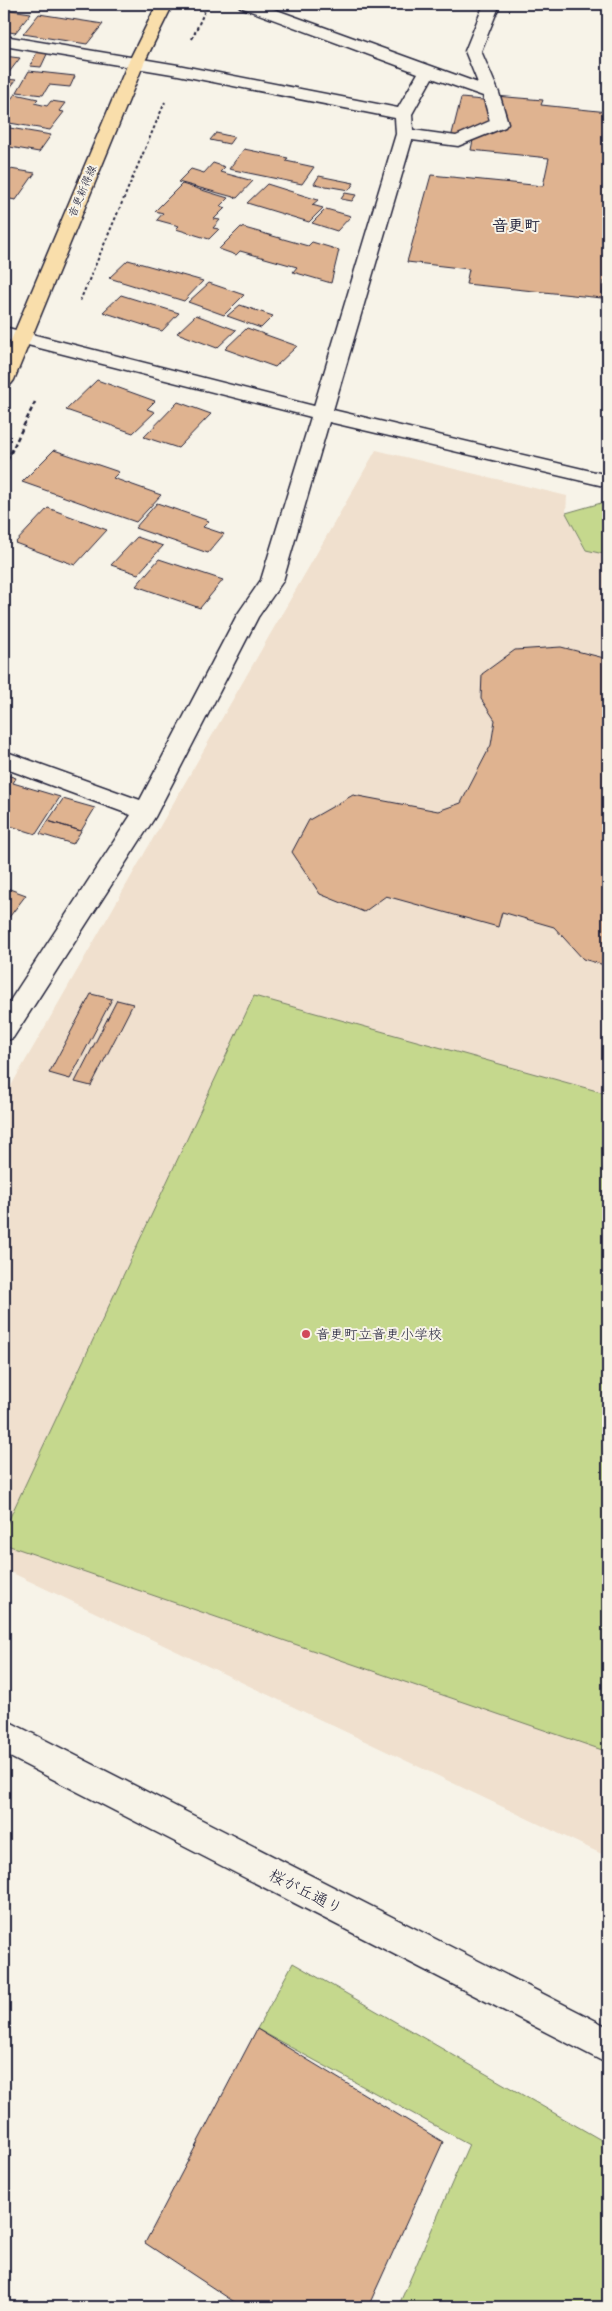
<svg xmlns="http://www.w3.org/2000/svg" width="612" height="2311" font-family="'Playpen Sans','Klee One',sans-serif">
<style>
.built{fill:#f0e0ce}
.green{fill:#c5d88d;stroke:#747d64}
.building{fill:#dfb390;stroke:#22223b}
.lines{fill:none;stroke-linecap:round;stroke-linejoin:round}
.minor-casing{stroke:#22223b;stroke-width:3}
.major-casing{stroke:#22223b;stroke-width:3}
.path-far1{stroke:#22223b;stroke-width:2;stroke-dasharray:3 2.5;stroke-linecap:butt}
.path{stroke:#22223b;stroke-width:2.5;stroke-dasharray:4.5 3;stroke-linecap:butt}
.minor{fill:#f7f3e8;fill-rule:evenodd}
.major{fill:#f9deab;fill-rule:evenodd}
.poi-dot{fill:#d1495b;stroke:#f7f3e8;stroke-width:2}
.labels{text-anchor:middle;stroke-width:4;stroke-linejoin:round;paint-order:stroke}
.far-street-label{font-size:11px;fill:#22223b;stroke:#f7f3e8}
.poi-label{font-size:14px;fill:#22223b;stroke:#f7f3e8;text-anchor:start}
.far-district-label{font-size:16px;font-weight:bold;fill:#22223b;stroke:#f7f3e8}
.near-street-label{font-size:16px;fill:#22223b;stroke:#f7f3e8}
</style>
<rect width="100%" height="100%" fill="#f7f3e8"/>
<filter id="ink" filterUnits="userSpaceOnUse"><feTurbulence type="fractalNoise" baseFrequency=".02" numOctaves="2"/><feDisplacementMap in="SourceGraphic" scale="10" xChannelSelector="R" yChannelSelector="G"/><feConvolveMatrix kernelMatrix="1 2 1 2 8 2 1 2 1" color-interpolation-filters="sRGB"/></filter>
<g filter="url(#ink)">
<path class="built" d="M376,450L567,496L566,513L585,550L608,555V1857L4,1569V1098Z"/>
<path class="green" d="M608,501V555L586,550L566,513Z
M254,996L608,1094V1752L4,1544V1530Z
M293,1963L608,2144V2307H398L469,2144L257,2029Z"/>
<path class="building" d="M4,9L31,13L15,33L4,31Z
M39,14L103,24L87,44L23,34Z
M37,52H48L41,67L30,66Z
M4,56L20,58L4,79L16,80L6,93H4Z
M29,71L75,76L70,87L49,85L43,95L17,92Z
M15,94L38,99L34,103L47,106L51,101L65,103L59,111L64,112L50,130L4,122V108Z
M495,96L543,100L541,105L608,112V282L604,281L602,298L466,284L469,269L407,262L431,175L543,186L549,158L471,150L473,140L451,138L461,98L494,101Z
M4,127L51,135L39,152L4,146Z
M216,133L234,137L229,144L210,140Z
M244,149L288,158L286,161L314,167L302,184L229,169Z
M213,163L225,167L220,172L253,181L237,198L178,182L191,169L204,173Z
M4,168L35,173L16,200L4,198Z
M319,176L354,183L349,190L314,184Z
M182,184L228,198L220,206L225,208L214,219L220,220L213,228L219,229L209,239L176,229L179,226L157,220L163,213L155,211Z
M267,184L318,200L312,205L323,208L309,222L247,203Z
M345,193L356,195L352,201L341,199Z
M326,209L351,216L337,231L312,223Z
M241,227L308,246L312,242L339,250L331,283L293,272L297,267L240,251L236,255L219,249Z
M128,260L203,281L184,301L109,278Z
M209,283L244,295L224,315L188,302Z
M121,295L179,313L162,331L103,312Z
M240,305L273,316L261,328L227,316Z
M196,315L236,330L217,348L177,333Z
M247,328L297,346L275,367L225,349Z
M97,380L155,401L147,409L155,412L133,433L66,410Z
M178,402L211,414L178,448L144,437Z
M54,450L119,472L113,478L161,495L136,522L22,482Z
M157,503L209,521L203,527L224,534L208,553L135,528Z
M48,508L107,530L75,565L15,543Z
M137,537L163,546L138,574L111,565Z
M159,559L223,580L200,608L136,586Z
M561,647L608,659V966L583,959L554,927L502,912L498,927L386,896L364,912L320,894L292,852L309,820L353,795L438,811L461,803L491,745L495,720L481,699L482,674L515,650Z
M4,774L16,778L13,783L60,797L36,834L4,824Z
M63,799L95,808L81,831L48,821Z
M48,821L81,831L73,844L40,834Z
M4,887L26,895L4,924Z
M91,994L112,999L70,1079L49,1073Z
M117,1000L133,1004L91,1086L75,1082Z
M257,2029L443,2142L368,2307H242L145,2243Z"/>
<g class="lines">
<g class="minor-casing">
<path id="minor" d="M238,4H260L478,83L465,51L484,4H500L481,51L499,93L508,123L505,127L458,146L412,140L333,410L608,475V487L329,422L283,581L258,617L155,817L13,1038L4,1041V1010L131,815L4,768V751L140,800L237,615L261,580L311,417L4,339V327L314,406L396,134L395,118L178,75L4,46V36L178,65L398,108L418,73L240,7ZM432,78L483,96L490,121L456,136L413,130L412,114Z
M4,1719L608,2027V2064L4,1754Z"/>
</g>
<g class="major-casing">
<path id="major" d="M157,4H173L144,63L14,380L11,384L4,386V357L128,63Z"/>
</g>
<path class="path-far1" d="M192,39L208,4
M80,301L165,102"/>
<path class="path" d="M4,467L35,402"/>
<use href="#minor" class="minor"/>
<use href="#major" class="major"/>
</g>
</g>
<circle class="poi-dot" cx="306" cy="1334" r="5"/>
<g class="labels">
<g class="far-street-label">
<text transform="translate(82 191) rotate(-67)" y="4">音更新得線</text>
</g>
<g class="poi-label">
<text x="316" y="1339">音更町立音更小学校</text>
</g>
<g class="far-district-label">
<text x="516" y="231">音更町</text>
</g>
<g class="near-street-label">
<text transform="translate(306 1891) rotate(27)" y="6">桜が丘通り</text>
</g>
</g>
<rect width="612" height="2311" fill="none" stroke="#f7f3e8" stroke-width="20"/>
<rect x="10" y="10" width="592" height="2291" fill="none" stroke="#22223b" stroke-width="2" filter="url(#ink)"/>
</svg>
